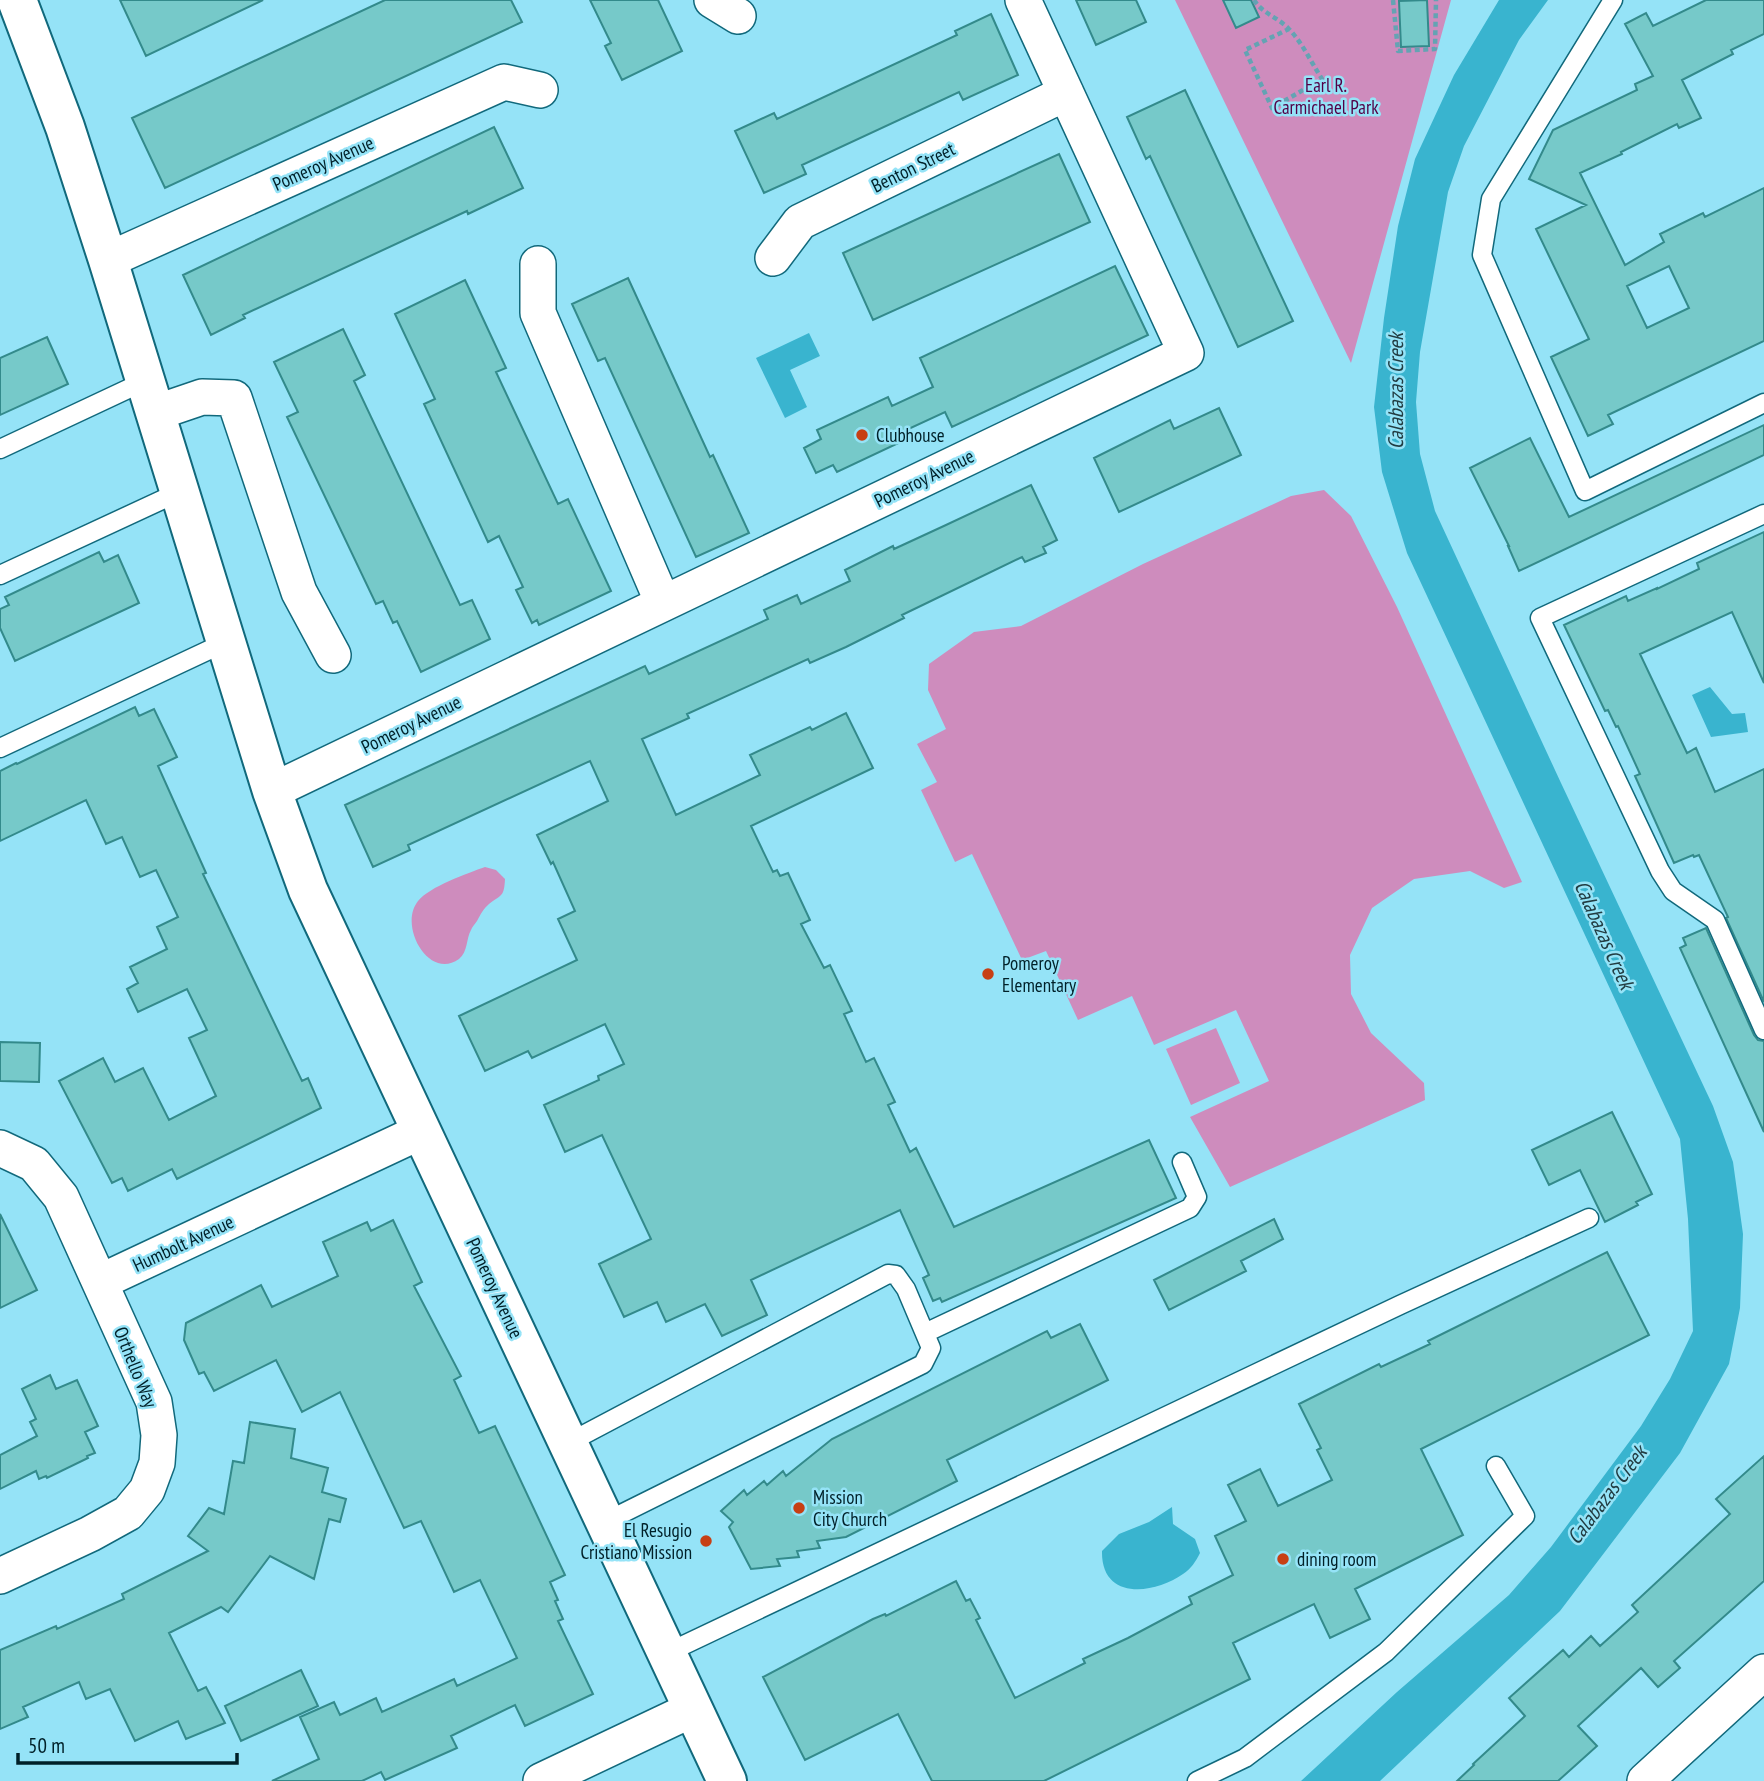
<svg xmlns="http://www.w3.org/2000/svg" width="1764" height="1781" font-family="'PT Sans Narrow',sans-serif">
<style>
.green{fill:#ce8cbd}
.water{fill:#39b4cf}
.building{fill:#76c9c9;stroke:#338a8b;stroke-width:2;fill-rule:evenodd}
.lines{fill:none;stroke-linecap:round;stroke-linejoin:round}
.lane-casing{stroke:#11697c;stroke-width:21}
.street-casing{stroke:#11697c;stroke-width:38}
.secondary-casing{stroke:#11697c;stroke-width:42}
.path{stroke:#64a3b3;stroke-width:4.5;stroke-dasharray:5 3.5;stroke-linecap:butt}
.lane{stroke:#fff;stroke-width:18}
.street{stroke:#fff;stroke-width:35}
.secondary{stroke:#fff;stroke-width:38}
.poi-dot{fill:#c73f14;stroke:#95e3f7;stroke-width:2.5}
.labels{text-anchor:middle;stroke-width:5;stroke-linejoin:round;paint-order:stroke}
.park-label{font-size:19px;fill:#520046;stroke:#95e3f7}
.street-label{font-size:19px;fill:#002028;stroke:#95e3f7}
.poi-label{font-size:19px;fill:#002028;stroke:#95e3f7;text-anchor:start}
.water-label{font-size:21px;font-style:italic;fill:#223c42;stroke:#95e3f7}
</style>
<rect width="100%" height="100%" fill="#95e3f7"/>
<path class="green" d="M1175,0H1451L1351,363Z
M1324,490L1351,516L1397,607L1522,882L1504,888L1470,871L1414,879L1372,908L1350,955L1351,994L1371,1033L1424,1083L1425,1100L1230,1187L1190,1117L1269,1081L1236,1010L1154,1045L1132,996L1078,1020L1046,951L1022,960L972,854L955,862L921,790L937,782L917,744L946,729L928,690L929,664L974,632L1021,626L1143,564L1291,496Z
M485,867L496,870L505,879C504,897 502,894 489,904C484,908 480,915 477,921C475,924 472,927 471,930C466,939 468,952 459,959C429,981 398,926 418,901C429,887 468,873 485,867Z
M1216,1028L1240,1083L1191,1105L1166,1049Z"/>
<path class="water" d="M1499,0H1548L1519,40L1464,146L1448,192L1420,352L1416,402L1420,454L1435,511L1561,783L1713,1106L1733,1162L1743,1234L1740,1308L1729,1364L1680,1453L1560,1611L1380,1781H1301L1397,1692L1509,1595L1551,1547L1641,1426L1670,1379L1693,1331L1688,1219L1680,1139L1407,553L1382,472L1374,407L1384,318L1398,226L1415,159L1454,75Z
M809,333L820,356L790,370L807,407L785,418L756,358Z
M1710,687L1732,714L1745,713L1748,732L1711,737L1692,695Z
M1172,1507L1173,1524L1195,1539L1200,1553C1196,1561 1191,1569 1183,1574C1153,1595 1101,1600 1102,1551L1119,1534L1149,1522Z"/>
<path class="building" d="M120,0H263L146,56Z
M385,0H511L522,22L165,188L132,118Z
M590,0H658L682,51L622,80L605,46L611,43Z
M1076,0H1136L1146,22L1096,45Z
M1223,0H1251L1259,17L1236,28Z
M1427,0L1429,46L1401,47L1399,1Z
M1706,0H1764V34L1731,50L1733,54L1682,80L1701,118L1679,128L1677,124L1621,152L1622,154L1580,173L1625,265L1664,242L1660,234L1703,213L1705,217L1764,188V341L1608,415L1613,424L1588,436L1551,357L1589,339L1536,229L1586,205L1529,179L1553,130L1637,90L1635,84L1653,76L1625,24L1646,13L1653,26ZM1669,266L1689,308L1647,328L1627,286Z
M991,14L1018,75L963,100L959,92L802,165L806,174L764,193L735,131L774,113L777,119L957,35L955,31Z
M1185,90L1293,321L1238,347L1150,156L1146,159L1127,117Z
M494,127L523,188L468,214L467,211L243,315L245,318L211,335L183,275Z
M1059,154L1090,222L873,320L843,253Z
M1115,266L1148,335L952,427L945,412L904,431L907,439L837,472L833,465L816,473L804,448L821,439L817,430L888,397L892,406L933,387L920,358Z
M628,278L710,457L713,455L749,533L696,557L605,358L598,361L572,304Z
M465,280L506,368L496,372L558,504L568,499L611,591L539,625L537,620L532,623L516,590L523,587L499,536L488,542L424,404L435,399L395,314Z
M343,329L365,375L354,381L460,605L472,600L490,639L421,672L397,621L393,623L383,601L376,604L287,417L298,412L274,362Z
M47,337L68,384L0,415V358Z
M1219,408L1241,455L1119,512L1094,458L1170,420L1174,429Z
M1764,425V455L1519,571L1508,546H1509L1470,468L1530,438L1569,517Z
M1031,485L1057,540L1043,547L1046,553L1025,562L1022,557L902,615L904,618L846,647L810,663L808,659L687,714L689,718L642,739L676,815L760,775L750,755L810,727L812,730L846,713L873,768L751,826L773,872L777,870L780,876L788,873L810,920L801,924L824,968L830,965L852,1011L844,1014L866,1062L874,1058L895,1102L888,1105L910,1152L916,1148L954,1227L1149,1140L1176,1198L942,1302L940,1298L933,1301L923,1278L929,1275L900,1210L751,1280L767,1315L722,1336L705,1304L666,1322L657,1302L624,1317L599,1264L651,1239L602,1135L565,1152L544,1105L599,1080L598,1076L624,1064L605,1024L532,1058L528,1051L485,1071L459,1016L577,960L558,919L575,911L553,862L551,864L537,835L608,801L590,761L408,845L410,850L373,867L345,805L645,666L649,674L768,619L764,610L797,595L801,604L850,581L845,570L893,546L894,549L946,525Z
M1764,532V683L1732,612L1640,654L1687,753L1696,748L1715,792L1764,769V1002L1726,918L1728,917L1699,855L1694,857L1693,855L1674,863L1635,776L1640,774L1618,726L1616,727L1608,710L1605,711L1564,625L1626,596L1628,601L1657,588V589L1699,569L1697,563Z
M99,552L104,562L118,555L139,603L15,661L0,628V609L9,605L5,597Z
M135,707L139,716L154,709L177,757L158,766L206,873L203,874L302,1081L308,1078L321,1108L177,1179L172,1169L128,1191L122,1178L112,1183L59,1081L103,1058L115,1082L143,1068L169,1120L216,1096L189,1038L207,1030L187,989L138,1012L127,989L138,983L130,967L167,949L157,927L178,917L156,870L140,877L122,837L106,844L86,800L0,841V771L16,763L17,764Z
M1706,928L1754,1035L1758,1040L1764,1041V1132L1680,948L1686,945L1683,938Z
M0,1042L40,1043L39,1082L0,1081Z
M1612,1112L1652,1194L1636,1202L1638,1205L1605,1222L1580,1170L1549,1185L1532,1150Z
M0,1214L37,1290L0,1308Z
M1274,1219L1283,1239L1241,1261L1246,1271L1169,1310L1154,1280Z
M393,1220L422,1282L414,1286L461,1376L454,1380L479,1433L495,1426L565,1575L550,1582L558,1600L555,1601L563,1619L558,1621L593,1694L525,1726L515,1705L451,1736L457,1748L385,1780L381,1772L362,1781H272L319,1759L300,1717L334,1702L340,1715L376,1698L382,1712L454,1679L457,1686L517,1658L480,1580L454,1592L421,1521L404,1528L340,1392L302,1412L276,1360L214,1391L204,1372L199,1374L184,1340L186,1323L261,1285L272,1307L338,1276L323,1242L367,1222L371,1231Z
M1607,1252L1649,1335L1421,1449L1463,1535L1355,1589L1370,1619L1330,1638L1314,1604L1233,1643L1250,1679L1044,1781H932L898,1714L805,1760L763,1677L873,1619L885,1614L886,1616L956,1581L966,1601L970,1599L980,1618L976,1620L1015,1698L1085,1663L1083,1659L1128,1638L1192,1604L1189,1597L1233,1575L1215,1536L1246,1521L1228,1485L1260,1469L1278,1506L1332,1480L1317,1450L1321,1448L1299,1404L1379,1364L1381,1367L1430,1344L1428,1341Z
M1080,1324L1108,1380L947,1460L957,1481L846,1537L817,1541L820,1548L797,1551L799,1557L777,1559L780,1566L751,1569L729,1527L733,1522L721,1511L744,1490L747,1495L764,1481L767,1485L783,1471L786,1476L832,1439L1047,1331L1051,1338Z
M50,1375L56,1389L77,1380L98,1426L85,1432L95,1453L87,1456L88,1458L47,1478L46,1476L39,1479L36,1471L0,1489V1455L37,1436L30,1422L36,1419L22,1389Z
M250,1422L295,1429L291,1458L328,1468L322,1492L346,1499L340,1522L329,1519L314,1579L270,1556L228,1612L221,1607L169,1633L198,1691L206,1687L225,1723L186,1739L178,1721L135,1741L110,1689L86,1699L79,1682L23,1707L28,1717L0,1729V1650L56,1626L57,1629L124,1599L122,1594L208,1551L188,1536L209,1508L224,1514L233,1461L244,1463Z
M1764,1456V1581L1674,1661L1680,1668L1658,1687L1641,1668L1578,1726L1597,1746L1558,1781H1457L1474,1765L1473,1764L1525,1716L1509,1698L1563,1650L1569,1657L1591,1636L1600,1646L1638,1612L1632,1605L1730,1514L1716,1499Z
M301,1670L318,1706L241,1741L225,1706Z"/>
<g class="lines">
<g class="lane-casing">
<path id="lane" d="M1613,0L1491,199L1482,255L1585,491L1764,403
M0,449L145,381
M1764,514L1540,618L1660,871L1673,891L1715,920L1764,1030
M0,575L179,492
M0,748L226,642
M925,1333L1190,1208L1197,1197L1182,1162
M568,1443L888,1274L896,1275L906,1289L931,1348L923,1364L605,1522
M667,1653L1400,1305L1589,1218
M1197,1781L1245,1758L1386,1652L1525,1516L1496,1466"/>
</g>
<g class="street-casing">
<path id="street" d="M712,0L738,16
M773,258L800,222L1066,93
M108,260L504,82L540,90
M538,264V313L663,603
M155,413L202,397L234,398L299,592L333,655
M272,791L1186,353L1023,0
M0,1148L34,1164L61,1197L154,1402L159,1435L157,1463L147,1490L128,1513L90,1534L0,1576
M100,1282L422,1131
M541,1781L693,1709
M1645,1781L1764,1672"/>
</g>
<g class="secondary-casing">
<path id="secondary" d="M17,0L65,127L108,260L272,791L308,890L727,1781"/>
</g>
<path class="path" d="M1254,0C1262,13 1277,17 1288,28C1302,42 1311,62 1322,79L1272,108L1245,50L1289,29
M1393,0L1398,51L1435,49L1436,0"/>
<use href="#lane" class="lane"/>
<use href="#street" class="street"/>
<use href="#secondary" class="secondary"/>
</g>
<g class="poi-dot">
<circle cx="862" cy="435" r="7"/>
<circle cx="988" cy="974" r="7"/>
<circle cx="799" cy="1508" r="7"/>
<circle cx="706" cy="1541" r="7"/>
<circle cx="1283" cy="1559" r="7"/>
</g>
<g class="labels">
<g class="park-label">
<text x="1326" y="92">Earl R.<tspan x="1326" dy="22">Carmichael Park</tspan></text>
</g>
<g class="street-label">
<text transform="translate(323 163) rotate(-24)" y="7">Pomeroy Avenue</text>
<text transform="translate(913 167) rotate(-26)" y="7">Benton Street</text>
<text transform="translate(924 478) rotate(-26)" y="7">Pomeroy Avenue</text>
<text transform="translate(411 724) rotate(-26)" y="7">Pomeroy Avenue</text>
<text transform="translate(183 1243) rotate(-25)" y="7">Humbolt Avenue</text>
<text transform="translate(495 1288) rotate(65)" y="7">Pomeroy Avenue</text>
<text transform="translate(136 1367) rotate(68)" y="7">Orthello Way</text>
</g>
<g class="poi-label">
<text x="876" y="442">Clubhouse</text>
<text x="1002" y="970">Pomeroy<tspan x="1002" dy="22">Elementary</tspan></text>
<text x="813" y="1504">Mission<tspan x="813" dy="22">City Church</tspan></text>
<text x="692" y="1537" text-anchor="end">El Resugio<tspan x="692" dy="22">Cristiano Mission</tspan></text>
<text x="1297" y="1566">dining room</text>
</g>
<g class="water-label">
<text transform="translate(1396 391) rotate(-90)" y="7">Calabazas Creek</text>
<text transform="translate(1604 935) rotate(66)" y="7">Calabazas Creek</text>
<text transform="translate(1607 1495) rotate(-53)" y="7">Calabazas Creek</text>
</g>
</g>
<path d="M18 1753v10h219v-10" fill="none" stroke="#002028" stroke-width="3.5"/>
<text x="28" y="1753" font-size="21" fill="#002028" stroke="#95e3f7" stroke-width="5" paint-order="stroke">50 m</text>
</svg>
